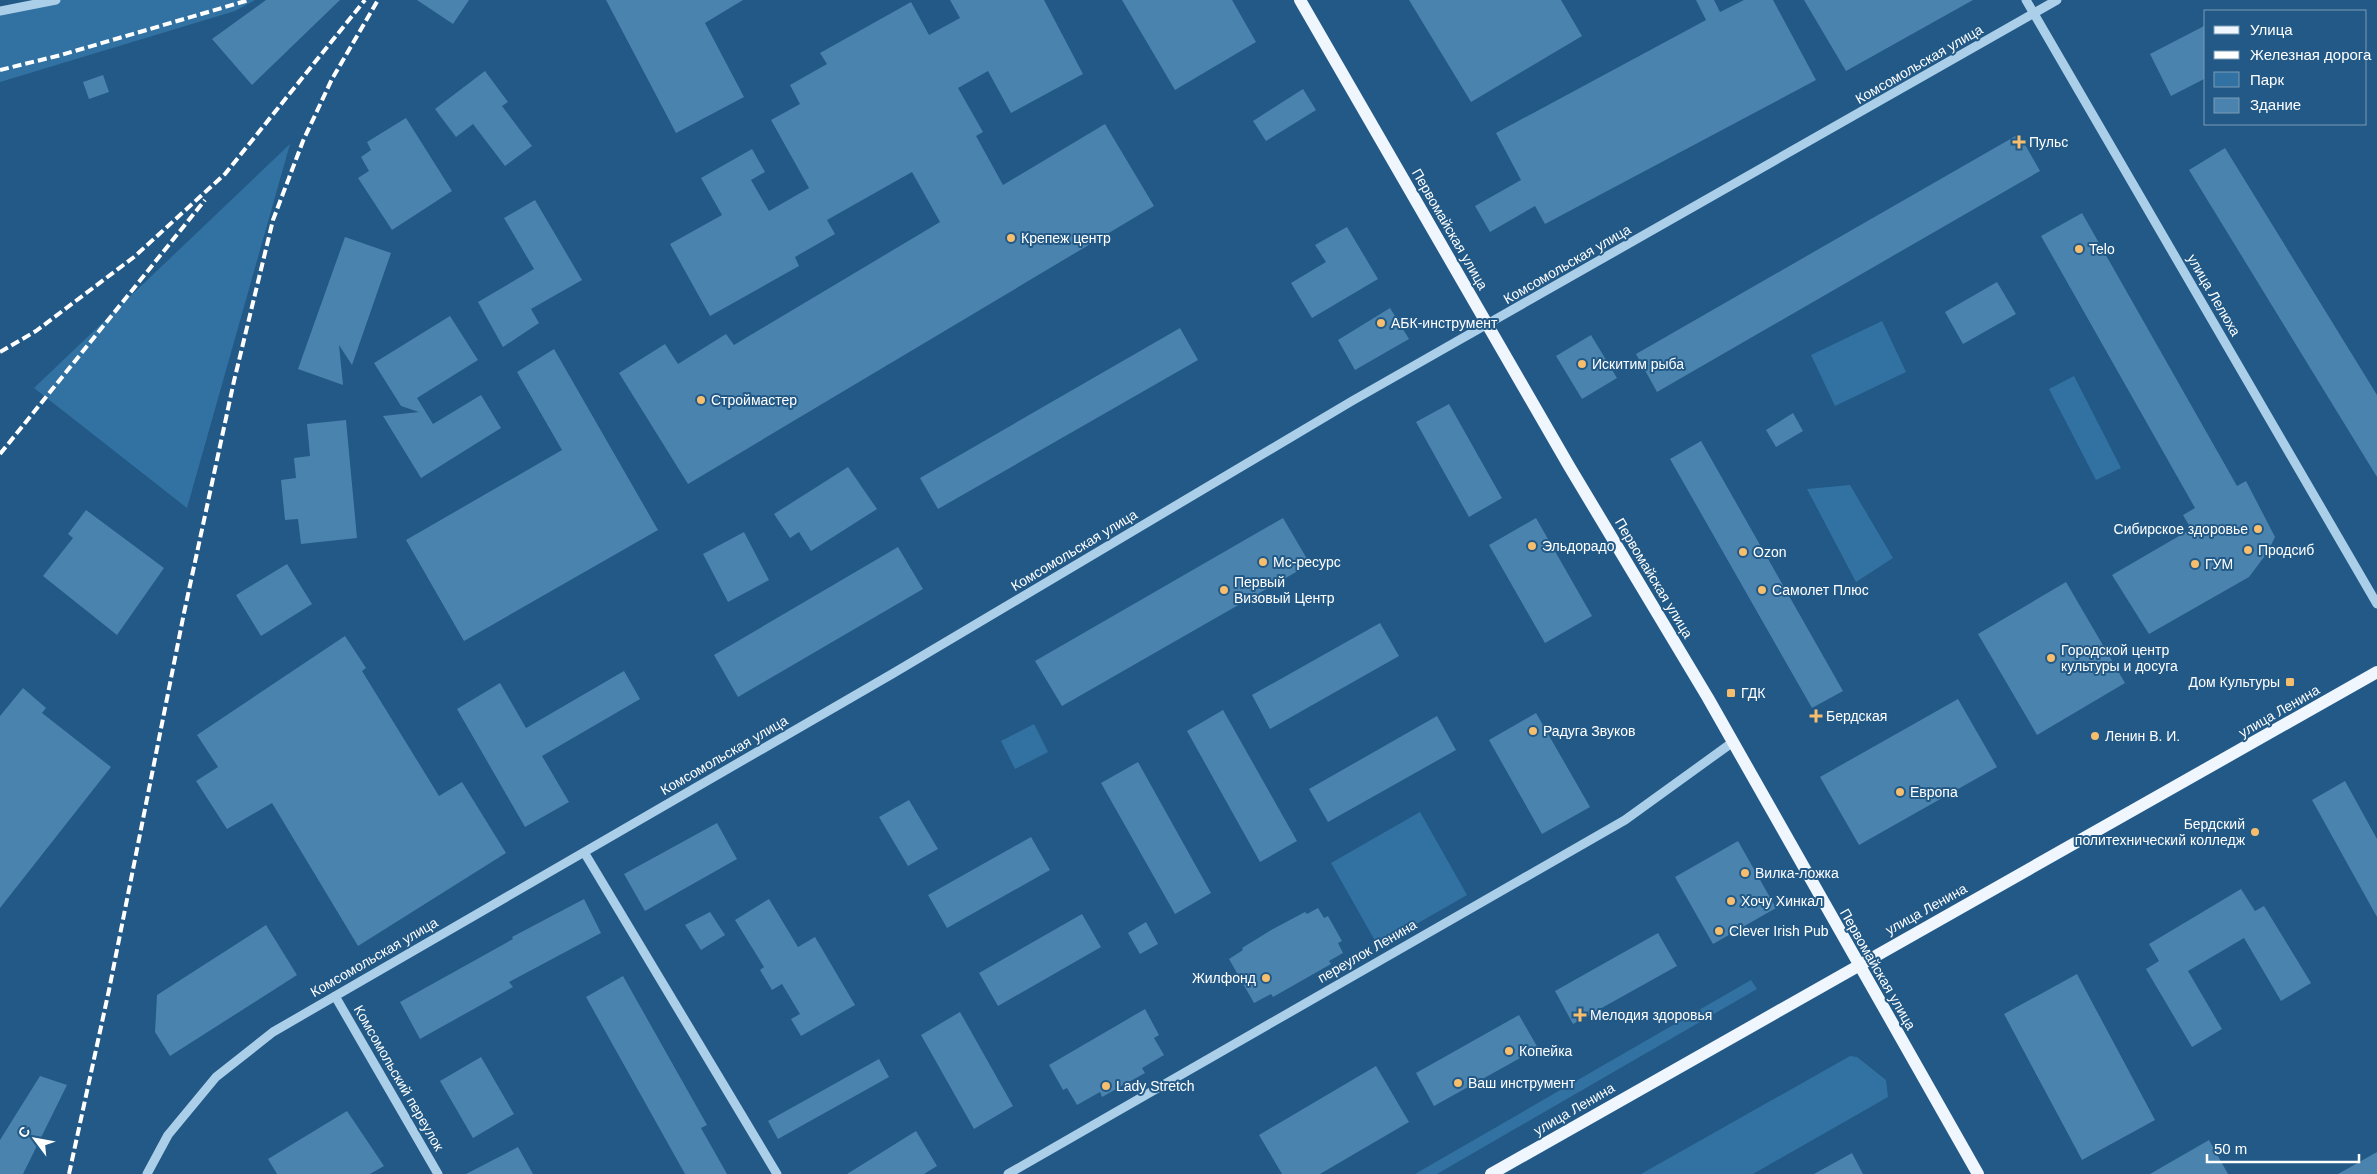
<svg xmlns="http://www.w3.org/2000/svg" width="2377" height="1174" font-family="Arial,sans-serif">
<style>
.green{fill:#3272a2}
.building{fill:#4a83ae}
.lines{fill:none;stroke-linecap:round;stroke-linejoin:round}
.minor{stroke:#abcfe9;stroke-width:9}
.major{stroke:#eff6fe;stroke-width:12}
.rail{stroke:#fff;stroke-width:4;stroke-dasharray:9 4;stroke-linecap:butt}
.poi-dot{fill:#f6be6d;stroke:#225986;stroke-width:2}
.labels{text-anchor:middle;stroke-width:4;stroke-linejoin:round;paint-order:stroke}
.street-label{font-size:14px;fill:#fff;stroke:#225986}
.poi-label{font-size:14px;fill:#fff;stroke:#225986;text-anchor:start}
</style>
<rect width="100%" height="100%" fill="#225986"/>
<path class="green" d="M34,0H255L235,11L0,82V11Z
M290,144L187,508L34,388Z
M1882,321L1906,372L1835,406L1811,355Z
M2074,376L2121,468L2096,480L2049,389Z
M1850,485L1893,558L1856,582L1807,489Z
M1034,724L1048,752L1015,769L1001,741Z
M1420,812L1467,895L1378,946L1331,863Z
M1751,980L1757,989L1437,1174H1415Z
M1850,1056L1857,1057L1886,1080L1888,1097L1753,1174H1641Z"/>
<path class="building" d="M266,0H340L252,85L212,39Z
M417,0H469L453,24Z
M606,0H743L705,23L744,97L676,133Z
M950,0H1044L1083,74L1011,113L988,71L958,88L983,132L976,136L1003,185L1105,124L1154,206L688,484L619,373L665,344L678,364L726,334L734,345L940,222L912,172L827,220L835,234L795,257L799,266L710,316L670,244L722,215L701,178L752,149L765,172L751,180L769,211L809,188L771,120L800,104L790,85L827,64L820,53L911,2L929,35L960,18Z
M1122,0H1232L1256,42L1175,90Z
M1409,0H1561L1582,36L1471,102Z
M1696,0H1714L1720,12L1744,0H1773L1816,80L1545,224L1535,206L1490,232L1475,206L1521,180L1496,133L1706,20Z
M1804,0H1973L1846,71Z
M2206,25V78L2171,96L2150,54Z
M485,71L508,102L502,106L532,146L505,166L473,124L456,137L435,109Z
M103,75L109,92L89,99L83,82Z
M1303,89L1316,110L1266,141L1253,121Z
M406,118L452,191L392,230L358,178L369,171L361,157L371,150L367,142Z
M2019,134L2040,171L1657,392L1636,354Z
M2225,148L2377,395V477L2189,170Z
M535,200L582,280L531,309L539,323L503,347L478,302L534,269L504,218Z
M2082,213L2237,486L2246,481L2275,537L2267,553L2249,577L2149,634L2112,575L2191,529L2183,515L2195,508L2041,236Z
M1347,227L1378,279L1312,318L1291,283L1326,262L1315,245Z
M345,237L391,253L352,365L339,345L343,385L298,369Z
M1997,282L2016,314L1963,344L1945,312Z
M1390,308L1409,339L1355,370L1338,340Z
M450,316L478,360L417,398L433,424L481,395L501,428L421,478L383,416L419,412L401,406L374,363Z
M1180,328L1198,360L938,509L920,478Z
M1591,335L1617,378L1582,399L1556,356Z
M554,349L658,530L464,641L406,540L562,450L517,372Z
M1449,404L1502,498L1469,517L1416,422Z
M1793,413L1803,431L1776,447L1766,430Z
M346,420L357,538L301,544L298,519L285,520L281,480L296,478L294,458L310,456L307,424Z
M1701,441L1843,691L1812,708L1670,459Z
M848,467L877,509L811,551L799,532L790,538L774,514Z
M86,510L164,568L117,635L43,576L73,538L68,534Z
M1283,518L1310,564L1062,706L1035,661Z
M1536,518L1592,616L1545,643L1489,545Z
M744,532L769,580L728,602L703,554Z
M898,547L923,589L738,697L714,655Z
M287,564L312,604L261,636L236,595Z
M2066,582L2125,683L2037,735L1978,634Z
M1380,623L1399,656L1270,729L1252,695Z
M345,636L366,668L362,671L439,796L462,782L506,853L358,946L272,803L227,829L196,781L218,767L197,735Z
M624,671L640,699L542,756L569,802L525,827L457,709L500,683L526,728Z
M23,688L46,708L42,713L111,767L0,908V716Z
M1958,699L1997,767L1859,845L1820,777Z
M1223,710L1297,841L1260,862L1187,731Z
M1536,713L1590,807L1542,834L1489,740Z
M1437,716L1456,750L1328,822L1309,789Z
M1138,762L1211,893L1175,914L1101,783Z
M2345,781L2377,839V917L2312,800Z
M909,800L938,849L908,866L879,817Z
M717,823L737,859L645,911L624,874Z
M1031,837L1050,870L947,928L928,895Z
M1738,841L1776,908L1713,944L1675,877Z
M2241,889L2255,911L2264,906L2311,983L2281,1001L2244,938L2188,971L2222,1029L2192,1047L2146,969L2159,961L2149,944Z
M584,899L601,933L509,982L513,987L420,1039L400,1002L513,939L512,937Z
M769,899L798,947L815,937L855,1005L801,1036L791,1019L800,1014L782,984L772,990L760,970L764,967L735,920Z
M1318,908L1324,918L1328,916L1342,941L1338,943L1343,953L1329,961L1331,964L1273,997L1271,994L1254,1003L1229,959L1243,950L1242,948L1273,929L1305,912L1307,914Z
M710,912L725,935L701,950L685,925Z
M1082,914L1101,947L998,1006L979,973Z
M1146,922L1158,944L1140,954L1128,933Z
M266,925L297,975L170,1056L155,1032L157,995Z
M1658,933L1677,966L1573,1024L1555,991Z
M2077,974L2155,1120L2082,1160L2004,1014Z
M623,976L707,1125L701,1128L727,1174H685L586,997Z
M1145,1009L1159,1035L1154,1038L1164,1055L1142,1068L1145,1073L1102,1097L1100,1092L1077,1105L1067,1088L1063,1090L1049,1065Z
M960,1012L1013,1106L974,1129L921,1035Z
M1519,1015L1538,1048L1434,1106L1416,1073Z
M481,1057L514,1114L473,1138L440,1081Z
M879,1059L889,1077L778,1139L768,1121Z
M1376,1066L1409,1122L1320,1174H1282L1259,1135Z
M40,1076L67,1085L23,1174H0V1140Z
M347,1111L384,1166L370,1174H277L268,1159Z
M916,1131L937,1166L924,1174H847Z
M2209,1140L2228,1174H2150Z
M518,1147L533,1174H466Z
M2377,1152V1174H2338Z
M1852,1153L1863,1174H1814Z"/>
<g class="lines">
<path class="minor" d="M2026,0L2377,604
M0,11L56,0
M584,852L777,1174
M335,996L438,1174
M147,1174L168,1135L216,1077L273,1032L892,674L1352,401L2057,0
M1008,1174L1625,820L1733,742"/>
<path class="major" d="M1300,0L1569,466L1708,698L1978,1174
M1491,1174L2377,672"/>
<path class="rail" d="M0,70L61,55L249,0
M0,352L36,331L134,257L225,174L365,0
M0,454L205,200
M69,1174L109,990L184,613L234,381L273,220L303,141L332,79L378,0"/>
</g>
<g class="poi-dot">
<path d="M2016.5 134.5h5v5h5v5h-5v5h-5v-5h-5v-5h5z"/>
<circle cx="1011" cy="238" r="5"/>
<circle cx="2079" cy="249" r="5"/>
<circle cx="1381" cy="323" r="5"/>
<circle cx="1582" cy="364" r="5"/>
<circle cx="701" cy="400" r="5"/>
<circle cx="2258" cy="529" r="5"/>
<circle cx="1532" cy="546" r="5"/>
<circle cx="2248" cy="550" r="5"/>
<circle cx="1743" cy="552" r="5"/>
<circle cx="1263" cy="562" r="5"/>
<circle cx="2195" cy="564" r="5"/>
<circle cx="1224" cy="590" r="5"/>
<circle cx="1762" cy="590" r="5"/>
<circle cx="2051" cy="658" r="5"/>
<rect x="2285" y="677" width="10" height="10" rx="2.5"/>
<rect x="1726" y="688" width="10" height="10" rx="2.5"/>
<path d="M1813.5 708.5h5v5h5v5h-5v5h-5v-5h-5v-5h5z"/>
<circle cx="1533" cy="731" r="5"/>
<circle cx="2095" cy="736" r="5"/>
<circle cx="1900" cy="792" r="5"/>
<circle cx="2255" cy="832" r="5"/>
<circle cx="1745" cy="873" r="5"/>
<circle cx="1731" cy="901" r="5"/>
<circle cx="1719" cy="931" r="5"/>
<circle cx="1266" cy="978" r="5"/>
<path d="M1577.5 1007.5h5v5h5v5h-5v5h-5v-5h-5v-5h5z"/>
<circle cx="1509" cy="1051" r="5"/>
<circle cx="1458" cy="1083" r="5"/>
<circle cx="1106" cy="1086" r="5"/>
</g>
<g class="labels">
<g class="street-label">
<text transform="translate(1919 64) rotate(-30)" y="5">Комсомольская улица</text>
<text transform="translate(1450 229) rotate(60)" y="5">Первомайская улица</text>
<text transform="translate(1567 264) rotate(-30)" y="5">Комсомольская улица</text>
<text transform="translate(2214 295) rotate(60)" y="5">улица Лелюха</text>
<text transform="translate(1074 550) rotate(-31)" y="5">Комсомольская улица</text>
<text transform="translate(1654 578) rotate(59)" y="5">Первомайская улица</text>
<text transform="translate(2279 711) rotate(-30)" y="5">улица Ленина</text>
<text transform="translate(724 755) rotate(-30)" y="5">Комсомольская улица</text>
<text transform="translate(1926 909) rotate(-29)" y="5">улица Ленина</text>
<text transform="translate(1367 951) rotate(-30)" y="5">переулок Ленина</text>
<text transform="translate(374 957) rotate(-30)" y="5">Комсомольская улица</text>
<text transform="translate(1878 969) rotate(60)" y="5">Первомайская улица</text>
<text transform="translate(399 1078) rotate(60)" y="5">Комсомольский переулок</text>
<text transform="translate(1574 1109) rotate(-30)" y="5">улица Ленина</text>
</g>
<g class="poi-label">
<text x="2029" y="147">Пульс</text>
<text x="1021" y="243">Крепеж центр</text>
<text x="2089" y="254">Telo</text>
<text x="1391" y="328">АБК-инструмент</text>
<text x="1592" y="369">Искитим рыба</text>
<text x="711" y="405">Строймастер</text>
<text x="2248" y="534" text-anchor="end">Сибирское здоровье</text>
<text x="1542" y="551">Эльдорадо</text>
<text x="2258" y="555">Продсиб</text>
<text x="1753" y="557">Ozon</text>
<text x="1273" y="567">Мс-ресурс</text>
<text x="2205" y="569">ГУМ</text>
<text x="1234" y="587">Первый<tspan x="1234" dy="16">Визовый Центр</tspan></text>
<text x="1772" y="595">Самолет Плюс</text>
<text x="2061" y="655">Городской центр<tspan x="2061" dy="16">культуры и досуга</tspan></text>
<text x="2280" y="687" text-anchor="end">Дом Культуры</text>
<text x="1741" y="698">ГДК</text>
<text x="1826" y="721">Бердская</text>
<text x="1543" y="736">Радуга Звуков</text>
<text x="2105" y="741">Ленин В. И.</text>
<text x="1910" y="797">Европа</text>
<text x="2245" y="829" text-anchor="end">Бердский<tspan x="2245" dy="16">политехнический колледж</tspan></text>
<text x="1755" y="878">Вилка-ложка</text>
<text x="1741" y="906">Хочу Хинкал</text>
<text x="1729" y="936">Clever Irish Pub</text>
<text x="1256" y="983" text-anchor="end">Жилфонд</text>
<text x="1590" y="1020">Мелодия здоровья</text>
<text x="1519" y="1056">Копейка</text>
<text x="1468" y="1088">Ваш инструмент</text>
<text x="1116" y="1091">Lady Stretch</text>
</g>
</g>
<rect x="2204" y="10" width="162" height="115" fill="#225986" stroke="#7a9bb6"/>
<rect x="2214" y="26" width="25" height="8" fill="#eff6fe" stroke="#7a9bb6"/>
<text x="2250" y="35" font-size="15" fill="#ffffff">Улица</text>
<rect x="2214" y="51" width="25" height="8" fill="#ffffff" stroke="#7a9bb6"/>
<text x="2250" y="60" font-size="15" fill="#ffffff">Железная дорога</text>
<rect x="2214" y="72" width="25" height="15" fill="#3272a2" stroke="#7a9bb6"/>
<text x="2250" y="85" font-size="15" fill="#ffffff">Парк</text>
<rect x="2214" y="98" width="25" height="15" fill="#4a83ae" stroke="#7a9bb6"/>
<text x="2250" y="110" font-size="15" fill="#ffffff">Здание</text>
<g transform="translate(35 1139) rotate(302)" stroke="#225986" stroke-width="4" paint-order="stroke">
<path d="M0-4L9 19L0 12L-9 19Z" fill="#ffffff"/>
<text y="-8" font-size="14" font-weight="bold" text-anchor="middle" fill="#ffffff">С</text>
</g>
<path d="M2207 1154v8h152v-8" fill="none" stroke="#ffffff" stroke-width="2.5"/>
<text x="2214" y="1154" font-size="15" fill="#ffffff" stroke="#225986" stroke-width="4" paint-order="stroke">50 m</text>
</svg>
